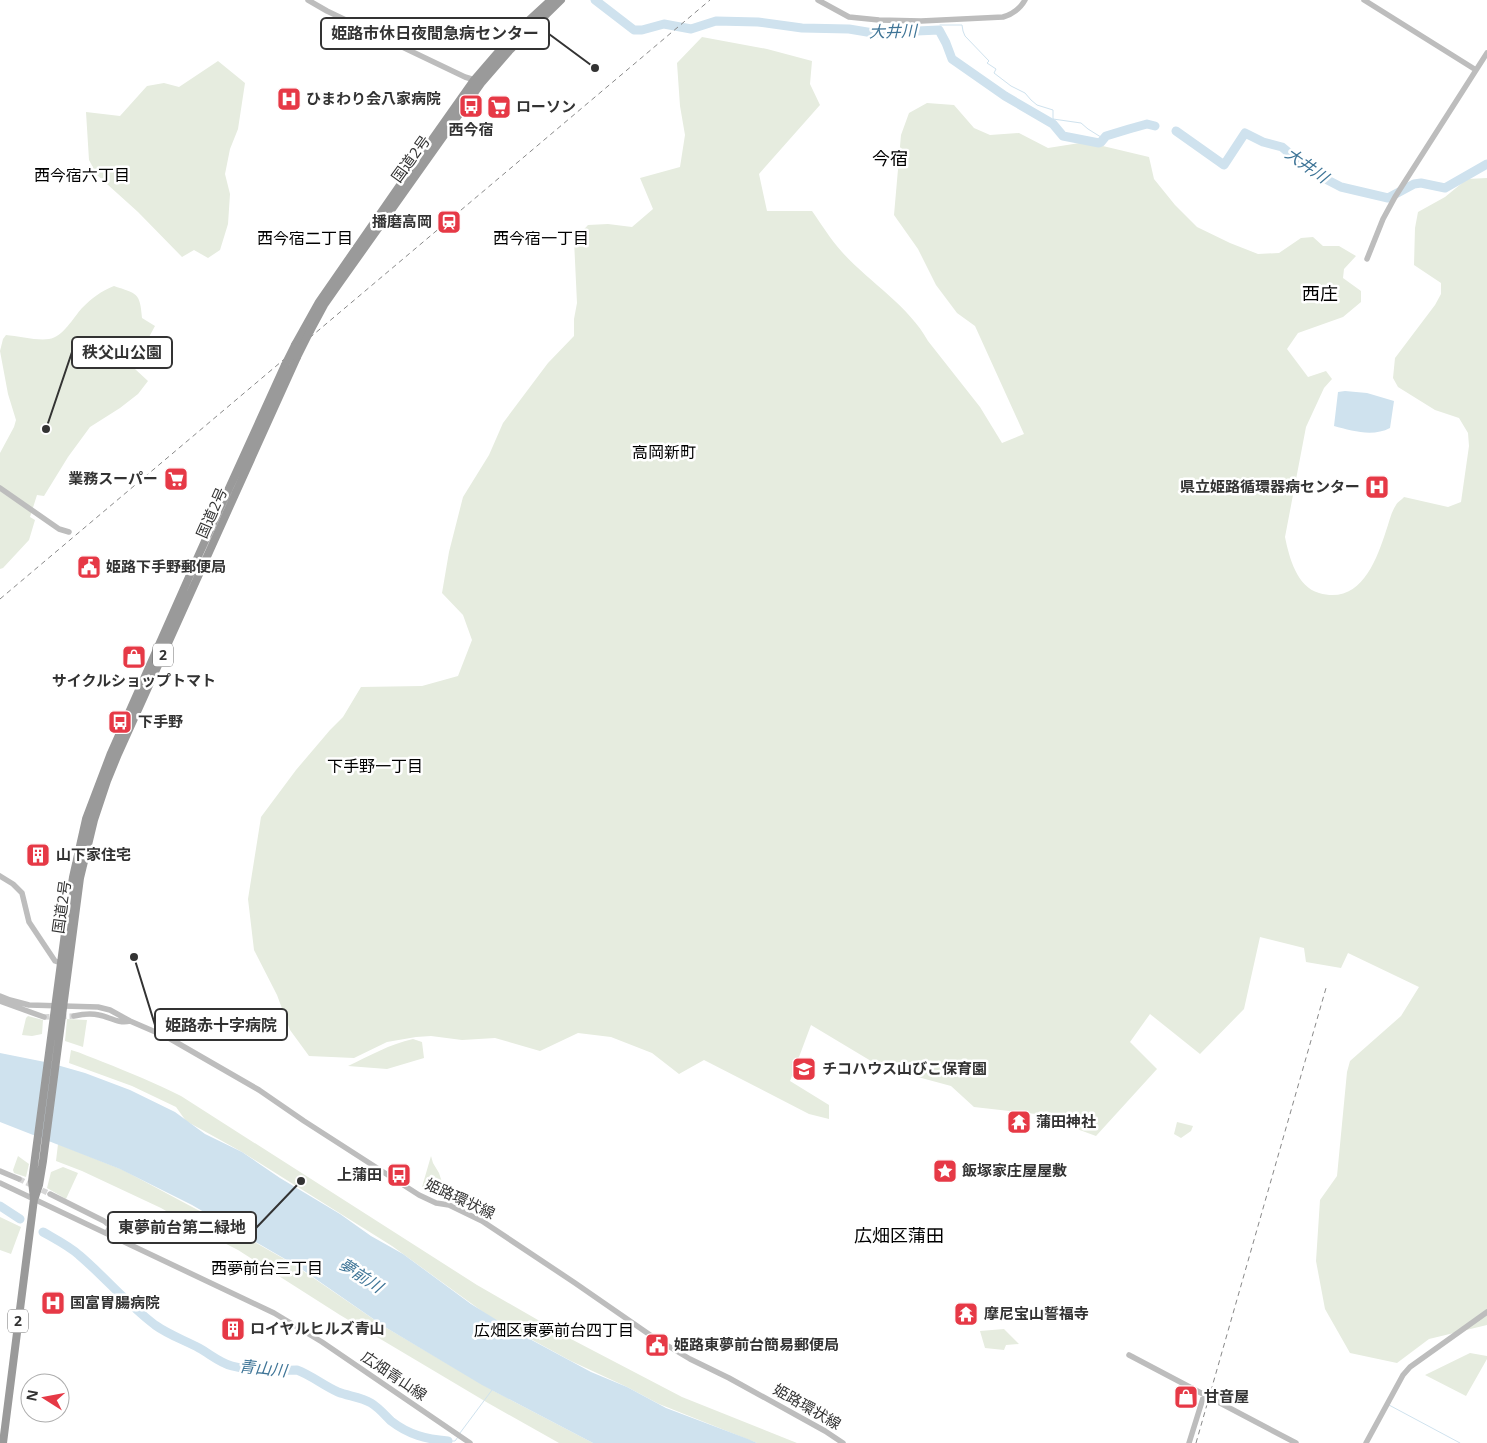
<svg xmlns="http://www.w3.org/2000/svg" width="1487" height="1443" font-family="'Open Sans','Noto Sans JP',sans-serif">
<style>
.green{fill:#e6ecdf}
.water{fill:#cfe2ee}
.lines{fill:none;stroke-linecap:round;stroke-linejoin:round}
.stream{stroke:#cfe2ee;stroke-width:1}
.river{stroke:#cfe2ee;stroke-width:9}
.secondary-tunnel{stroke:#d6d6d6;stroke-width:5.5;stroke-dasharray:5.5 3;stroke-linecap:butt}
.secondary{stroke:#bdbdbd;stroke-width:5.5}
.highway{stroke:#9a9a9a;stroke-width:8}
.rail{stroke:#888;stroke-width:1;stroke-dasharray:5 4;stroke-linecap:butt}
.highway-bridge{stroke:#9a9a9a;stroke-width:8}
.labels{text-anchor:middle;stroke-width:5;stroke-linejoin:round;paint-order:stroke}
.shield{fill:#fff;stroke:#707070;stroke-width:1}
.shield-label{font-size:14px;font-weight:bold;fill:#333}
.poi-label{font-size:15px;font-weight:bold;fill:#333;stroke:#fff;text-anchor:start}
.street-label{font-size:15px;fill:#333;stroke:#fff}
.water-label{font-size:16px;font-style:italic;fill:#3f7597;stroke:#fff}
.neighbourhood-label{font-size:16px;fill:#000;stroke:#fff}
.quarter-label{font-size:18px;fill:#000;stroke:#fff}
.leader{fill:none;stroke:#333;stroke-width:2}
.callout-dot{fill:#333;stroke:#fff;stroke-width:2}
.callout{fill:#fff;stroke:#333;stroke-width:2}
.callout-label{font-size:16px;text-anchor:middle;font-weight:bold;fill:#333}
</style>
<rect width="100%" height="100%" fill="#fff"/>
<path class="green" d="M702,37L767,49L812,61L810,84L820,105L759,174L767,211H812C822,225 831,240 842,252C868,281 909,306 928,341L980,407L1002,443L1024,434L975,326L957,313L936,285L918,249L894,215L901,135L909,113L927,103L954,105L974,128L990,135L1019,133L1048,148L1086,142L1149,157L1154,179L1175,205L1197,227L1230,243L1258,254L1279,253L1301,238L1313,237L1323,246H1339L1356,256L1344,269L1343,278L1361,291V302L1343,317L1298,333L1287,349L1308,377L1326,371L1332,379L1324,388L1306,427L1285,537C1289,557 1297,587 1319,593C1360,605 1376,562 1386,531C1389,523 1391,512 1396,505C1397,502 1402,500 1404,497L1448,507L1461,502L1469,446L1468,433L1459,418L1435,410L1398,387L1393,378L1395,358L1435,305L1441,294V283L1414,265L1415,228L1418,212L1445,197L1467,179L1487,178V1325L1429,1339L1397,1363L1350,1353L1325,1309L1316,1261L1320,1200L1337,1176L1347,1072L1350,1061L1401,1016L1419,987L1348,953L1341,968L1306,962L1304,948L1260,937L1244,1009L1200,1054L1150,1014L1130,1042L1157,1069L1096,1136L1036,1114L974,1107L951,1086L881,1067L811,1025L790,1081L829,1105V1119L809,1114L704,1060L679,1074L652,1053L611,1037L578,1033L540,1051L495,1038L462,1040L431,1036L416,1037L387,1042L354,1058L309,1056L290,1030L277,995L254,950L248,899L261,817L296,770L330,730L343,717L361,687L422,686L458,676L472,640L463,615L442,593L449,552L463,497L489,455L503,423L548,363L574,336V319L577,303L574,240L588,225L608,224L632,227L653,209L640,178L680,167L685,135L680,106L677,63Z
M218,61L245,83L238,129L230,149L225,174L230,194L228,224L220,250L208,258L194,250L182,257L138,212L97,175L89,160L86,112L120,116L147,86L164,83L179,87Z
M114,286C137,294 140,292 142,318L155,326L135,363V369L148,381L138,394L120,408L90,427L68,457L44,496L37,495L30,517L35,520L29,540L3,568L0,569V453L14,427L16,420L8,394L0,351L3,339L6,335C18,336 38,341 49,339C63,337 73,318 82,308C92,298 101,291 114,286Z
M28,1016L43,1020L42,1034L32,1036L22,1035L26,1018Z
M67,1019L87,1020L83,1047L65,1041Z
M413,1039L422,1042L424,1058L387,1069L348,1066C369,1056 390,1044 413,1039Z
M71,1050C82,1053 92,1058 103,1062C131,1073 155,1083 181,1096L477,1285L571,1339L682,1397L797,1443H757L659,1404L627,1387L571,1361L490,1317L392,1246L242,1152L186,1121L176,1107L132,1086L69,1063Z
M1177,1122L1193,1126L1191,1131L1181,1138L1174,1134Z
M58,1144L123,1170L209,1216L293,1264L385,1327L492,1390L593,1443H559L488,1403L340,1315L238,1250L199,1230L161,1208L82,1171L56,1161Z
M18,1156L29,1164L26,1177L14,1173L13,1170Z
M431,1156L433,1163L439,1173L445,1191L430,1194L422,1187Z
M63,1167L78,1173L66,1199L47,1188L51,1172Z
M0,1217L21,1227L11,1254L0,1250Z
M1004,1329L1019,1344L1006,1345L1004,1350L985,1348L980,1331Z
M1470,1353L1487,1356V1359L1466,1396L1425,1375Z"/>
<path class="water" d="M1345,391L1367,393L1394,401L1390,428C1373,437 1352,431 1334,426L1338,392Z
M0,1053L50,1063L85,1073L130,1090L175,1112L205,1134L242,1152L280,1178L340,1214L371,1236L403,1254L471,1304L513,1330L591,1372L627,1387L666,1408L748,1439L757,1443H593L482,1385L385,1327L297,1266L192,1205L120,1169L0,1122Z"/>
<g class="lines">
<path class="stream" d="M940,25H962L963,31L965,36L989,61L987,63L996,69L994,73L1011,86L1025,93L1031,100L1037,105L1053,110V119L1081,123L1088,129L1104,139
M1389,1405L1460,1443
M460,1433L492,1390
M445,1443L448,1441H455L458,1437"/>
<path class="river" d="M595,0L634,30H642L664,24L691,29L716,21L758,22L802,28L849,29L873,33L939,30L946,43L952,59L1005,96L1053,124L1063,136L1099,143L1101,142L1106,136L1129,129L1147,124L1155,126
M1176,131L1224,165L1245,133L1263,142L1282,147L1295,158L1310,168L1314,173L1341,187L1388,198L1414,184L1421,183L1445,188L1487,164
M0,1206L20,1219
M43,1232C55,1239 69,1246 79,1255C105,1277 127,1304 155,1325C169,1335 184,1340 199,1348C210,1354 220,1363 232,1366C254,1372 275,1371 297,1370C311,1375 324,1386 338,1392C348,1396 361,1397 371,1403C378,1407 385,1415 391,1421C409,1435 426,1439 448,1441"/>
<path class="secondary-tunnel" d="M44,1017L74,1016
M19,1179L50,1194"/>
<path class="secondary" d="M308,0L327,11L465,77L478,81
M818,0L849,17L879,20L921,21L1003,17C1013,14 1020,9 1025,0
M1364,0L1476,70
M1367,259L1383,219L1395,197L1487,53
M0,488L59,529L69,532
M0,876L13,884L22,893L29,922L55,961L61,963
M0,996L10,1000L29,1005L98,1007L110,1010L130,1021L167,1037L259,1090L304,1121L419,1195L436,1203L449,1205L482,1221L575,1283L653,1337L690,1359L729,1378L825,1431L843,1443
M0,1001L44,1017
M74,1016C83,1014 90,1013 99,1015C110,1017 118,1024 130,1021
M0,1171L19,1179
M0,1183L274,1313L322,1342L470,1443
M50,1194L104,1221L110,1226L107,1233
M1129,1355L1296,1443
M1189,1443L1204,1395
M1366,1443L1403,1375L1410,1367L1487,1312"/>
<path class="highway" d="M310,331L324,305L338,285L482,82L509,51L561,0
M295,345L319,302L407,175L474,80L512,36L551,0
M35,1197L39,1185L43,1161L80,878L94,820L107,781L118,754L297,357
M3,1443L34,1199L32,1181L35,1158L69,903L73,877L86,819L111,753L200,552L285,365"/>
<path class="rail" d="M0,599L710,0
M1196,1443L1326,988"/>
<path class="highway-bridge" d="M297,357L310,331
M285,365L295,345"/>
</g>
<defs>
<g id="hospital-square" transform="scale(1.25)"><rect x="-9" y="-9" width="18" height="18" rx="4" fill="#e63946" stroke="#fff"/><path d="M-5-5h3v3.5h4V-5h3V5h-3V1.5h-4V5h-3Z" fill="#fff"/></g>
<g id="bus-square" transform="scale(1.25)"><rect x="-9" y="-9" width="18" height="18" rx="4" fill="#e63946" stroke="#fff"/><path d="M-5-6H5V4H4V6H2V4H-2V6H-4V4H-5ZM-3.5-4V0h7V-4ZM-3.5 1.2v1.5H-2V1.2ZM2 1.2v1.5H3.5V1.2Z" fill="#fff"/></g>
<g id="supermarket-square" transform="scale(1.25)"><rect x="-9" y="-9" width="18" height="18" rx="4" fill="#e63946" stroke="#fff"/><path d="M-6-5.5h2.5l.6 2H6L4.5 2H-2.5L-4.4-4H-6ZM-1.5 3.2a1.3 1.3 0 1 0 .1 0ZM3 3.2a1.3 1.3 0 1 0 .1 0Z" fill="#fff"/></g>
<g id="station-square" transform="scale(1.25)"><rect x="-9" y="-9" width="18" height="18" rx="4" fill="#e63946" stroke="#fff"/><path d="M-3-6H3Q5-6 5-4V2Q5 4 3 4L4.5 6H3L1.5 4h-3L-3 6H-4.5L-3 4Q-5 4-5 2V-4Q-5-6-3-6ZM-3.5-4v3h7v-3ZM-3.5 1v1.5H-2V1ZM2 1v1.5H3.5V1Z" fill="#fff"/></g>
<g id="civic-square" transform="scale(1.25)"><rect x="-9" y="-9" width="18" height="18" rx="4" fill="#e63946" stroke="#fff"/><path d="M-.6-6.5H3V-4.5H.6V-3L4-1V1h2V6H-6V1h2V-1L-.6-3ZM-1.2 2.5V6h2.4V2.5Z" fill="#fff"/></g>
<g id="shop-square" transform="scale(1.25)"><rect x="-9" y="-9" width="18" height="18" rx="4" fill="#e63946" stroke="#fff"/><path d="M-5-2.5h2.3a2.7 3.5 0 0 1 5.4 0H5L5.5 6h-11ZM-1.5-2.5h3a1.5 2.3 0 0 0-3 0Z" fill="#fff"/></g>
<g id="building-square" transform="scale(1.25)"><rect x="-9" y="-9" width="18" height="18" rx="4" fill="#e63946" stroke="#fff"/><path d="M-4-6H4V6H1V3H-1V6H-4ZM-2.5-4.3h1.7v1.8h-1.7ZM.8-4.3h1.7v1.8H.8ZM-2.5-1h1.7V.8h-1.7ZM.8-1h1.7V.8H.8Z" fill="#fff"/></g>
<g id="school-square" transform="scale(1.25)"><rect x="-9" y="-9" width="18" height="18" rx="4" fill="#e63946" stroke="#fff"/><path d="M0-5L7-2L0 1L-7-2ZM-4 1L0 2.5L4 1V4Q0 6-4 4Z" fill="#fff"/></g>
<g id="temple-square" transform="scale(1.25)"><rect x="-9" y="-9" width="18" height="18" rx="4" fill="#e63946" stroke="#fff"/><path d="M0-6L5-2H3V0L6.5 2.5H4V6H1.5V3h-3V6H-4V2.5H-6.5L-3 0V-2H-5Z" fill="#fff"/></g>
<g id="sight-square" transform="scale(1.25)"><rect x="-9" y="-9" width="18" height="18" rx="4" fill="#e63946" stroke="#fff"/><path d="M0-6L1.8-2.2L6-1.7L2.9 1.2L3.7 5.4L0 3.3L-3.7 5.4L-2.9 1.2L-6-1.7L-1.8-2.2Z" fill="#fff"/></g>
</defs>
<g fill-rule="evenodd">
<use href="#hospital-square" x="289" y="99"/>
<use href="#bus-square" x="471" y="106"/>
<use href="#supermarket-square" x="499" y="107"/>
<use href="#station-square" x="449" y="222"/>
<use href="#supermarket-square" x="176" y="479"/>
<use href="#hospital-square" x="1377" y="487"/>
<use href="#civic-square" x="89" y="567"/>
<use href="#shop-square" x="134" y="657"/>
<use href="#bus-square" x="120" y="722"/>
<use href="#building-square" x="38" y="855"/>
<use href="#school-square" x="804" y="1069"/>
<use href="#temple-square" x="1019" y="1122"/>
<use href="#sight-square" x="945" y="1171"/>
<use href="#bus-square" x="399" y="1175"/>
<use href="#hospital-square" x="53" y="1303"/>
<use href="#temple-square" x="966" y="1314"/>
<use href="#building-square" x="233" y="1329"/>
<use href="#civic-square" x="657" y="1345"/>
<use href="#shop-square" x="1186" y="1397"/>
</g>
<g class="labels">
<g class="shield">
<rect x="153" y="643.5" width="20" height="23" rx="4"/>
<rect x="8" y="1309.5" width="20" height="23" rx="4"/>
</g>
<g class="shield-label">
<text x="163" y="660">2</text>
<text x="18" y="1326">2</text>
</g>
<g class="poi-label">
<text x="306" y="104">ひまわり会八家病院</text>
<text x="516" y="112">ローソン</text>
<text x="471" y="135" text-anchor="middle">西今宿</text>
<text x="432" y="227" text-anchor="end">播磨高岡</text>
<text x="158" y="484" text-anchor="end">業務スーパー</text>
<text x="1360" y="492" text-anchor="end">県立姫路循環器病センター</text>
<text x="106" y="572">姫路下手野郵便局</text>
<text x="134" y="686" text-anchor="middle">サイクルショップトマト</text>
<text x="138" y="727">下手野</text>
<text x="56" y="860">山下家住宅</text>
<text x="822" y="1074">チコハウス山びこ保育園</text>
<text x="1036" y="1127">蒲田神社</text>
<text x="962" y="1176">飯塚家庄屋屋敷</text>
<text x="382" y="1180" text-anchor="end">上蒲田</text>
<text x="70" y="1308">国富胃腸病院</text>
<text x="984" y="1319">摩尼宝山誓福寺</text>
<text x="250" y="1334">ロイヤルヒルズ青山</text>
<text x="674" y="1350">姫路東夢前台簡易郵便局</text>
<text x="1204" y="1402">甘音屋</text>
</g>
<g class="street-label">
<text transform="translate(411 159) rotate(-54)" y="5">国道2号</text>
<text transform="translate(212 513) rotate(-66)" y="5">国道2号</text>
<text transform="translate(62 907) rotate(-82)" y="5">国道2号</text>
<text transform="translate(460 1199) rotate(25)" y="5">姫路環状線</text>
<text transform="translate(394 1376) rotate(34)" y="5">広畑青山線</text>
<text transform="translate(807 1407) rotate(30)" y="5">姫路環状線</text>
</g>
<g class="water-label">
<text transform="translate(893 31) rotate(-1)" y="6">大井川</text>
<text transform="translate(1307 165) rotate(35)" y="6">大井川</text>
<text transform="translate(361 1275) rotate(33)" y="6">夢前川</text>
<text transform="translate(263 1368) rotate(6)" y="6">青山川</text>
</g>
<g class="neighbourhood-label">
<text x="82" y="181">西今宿六丁目</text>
<text x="305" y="244">西今宿二丁目</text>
<text x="541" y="244">西今宿一丁目</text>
<text x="664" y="458">高岡新町</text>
<text x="375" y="772">下手野一丁目</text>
<text x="267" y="1274">西夢前台三丁目</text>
<text x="554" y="1336">広畑区東夢前台四丁目</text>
</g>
<g class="quarter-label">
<text x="890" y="165">今宿</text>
<text x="1320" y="300">西庄</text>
<text x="899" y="1242">広畑区蒲田</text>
</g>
</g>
<path class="leader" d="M595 68L549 34M46 429L72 352M134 957L155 1025M301 1181L256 1228"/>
<g class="callout-dot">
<circle cx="595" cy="68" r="5"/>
<circle cx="46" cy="429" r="5"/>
<circle cx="134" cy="957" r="5"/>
<circle cx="301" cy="1181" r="5"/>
</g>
<g class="callout">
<rect x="321" y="18" width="228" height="31" rx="5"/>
<rect x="72" y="337" width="100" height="31" rx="5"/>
<rect x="155" y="1009" width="132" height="31" rx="5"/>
<rect x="108" y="1212" width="148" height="31" rx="5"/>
</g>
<g class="callout-label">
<text x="435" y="39">姫路市休日夜間急病センター</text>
<text x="122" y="358">秩父山公園</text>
<text x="221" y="1031">姫路赤十字病院</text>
<text x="182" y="1233">東夢前台第二緑地</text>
</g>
<g transform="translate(45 1398) rotate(281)"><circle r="24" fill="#ffffff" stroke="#adadad"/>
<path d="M0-4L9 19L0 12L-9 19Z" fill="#e63946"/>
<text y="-8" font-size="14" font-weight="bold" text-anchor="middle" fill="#333333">N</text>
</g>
</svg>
